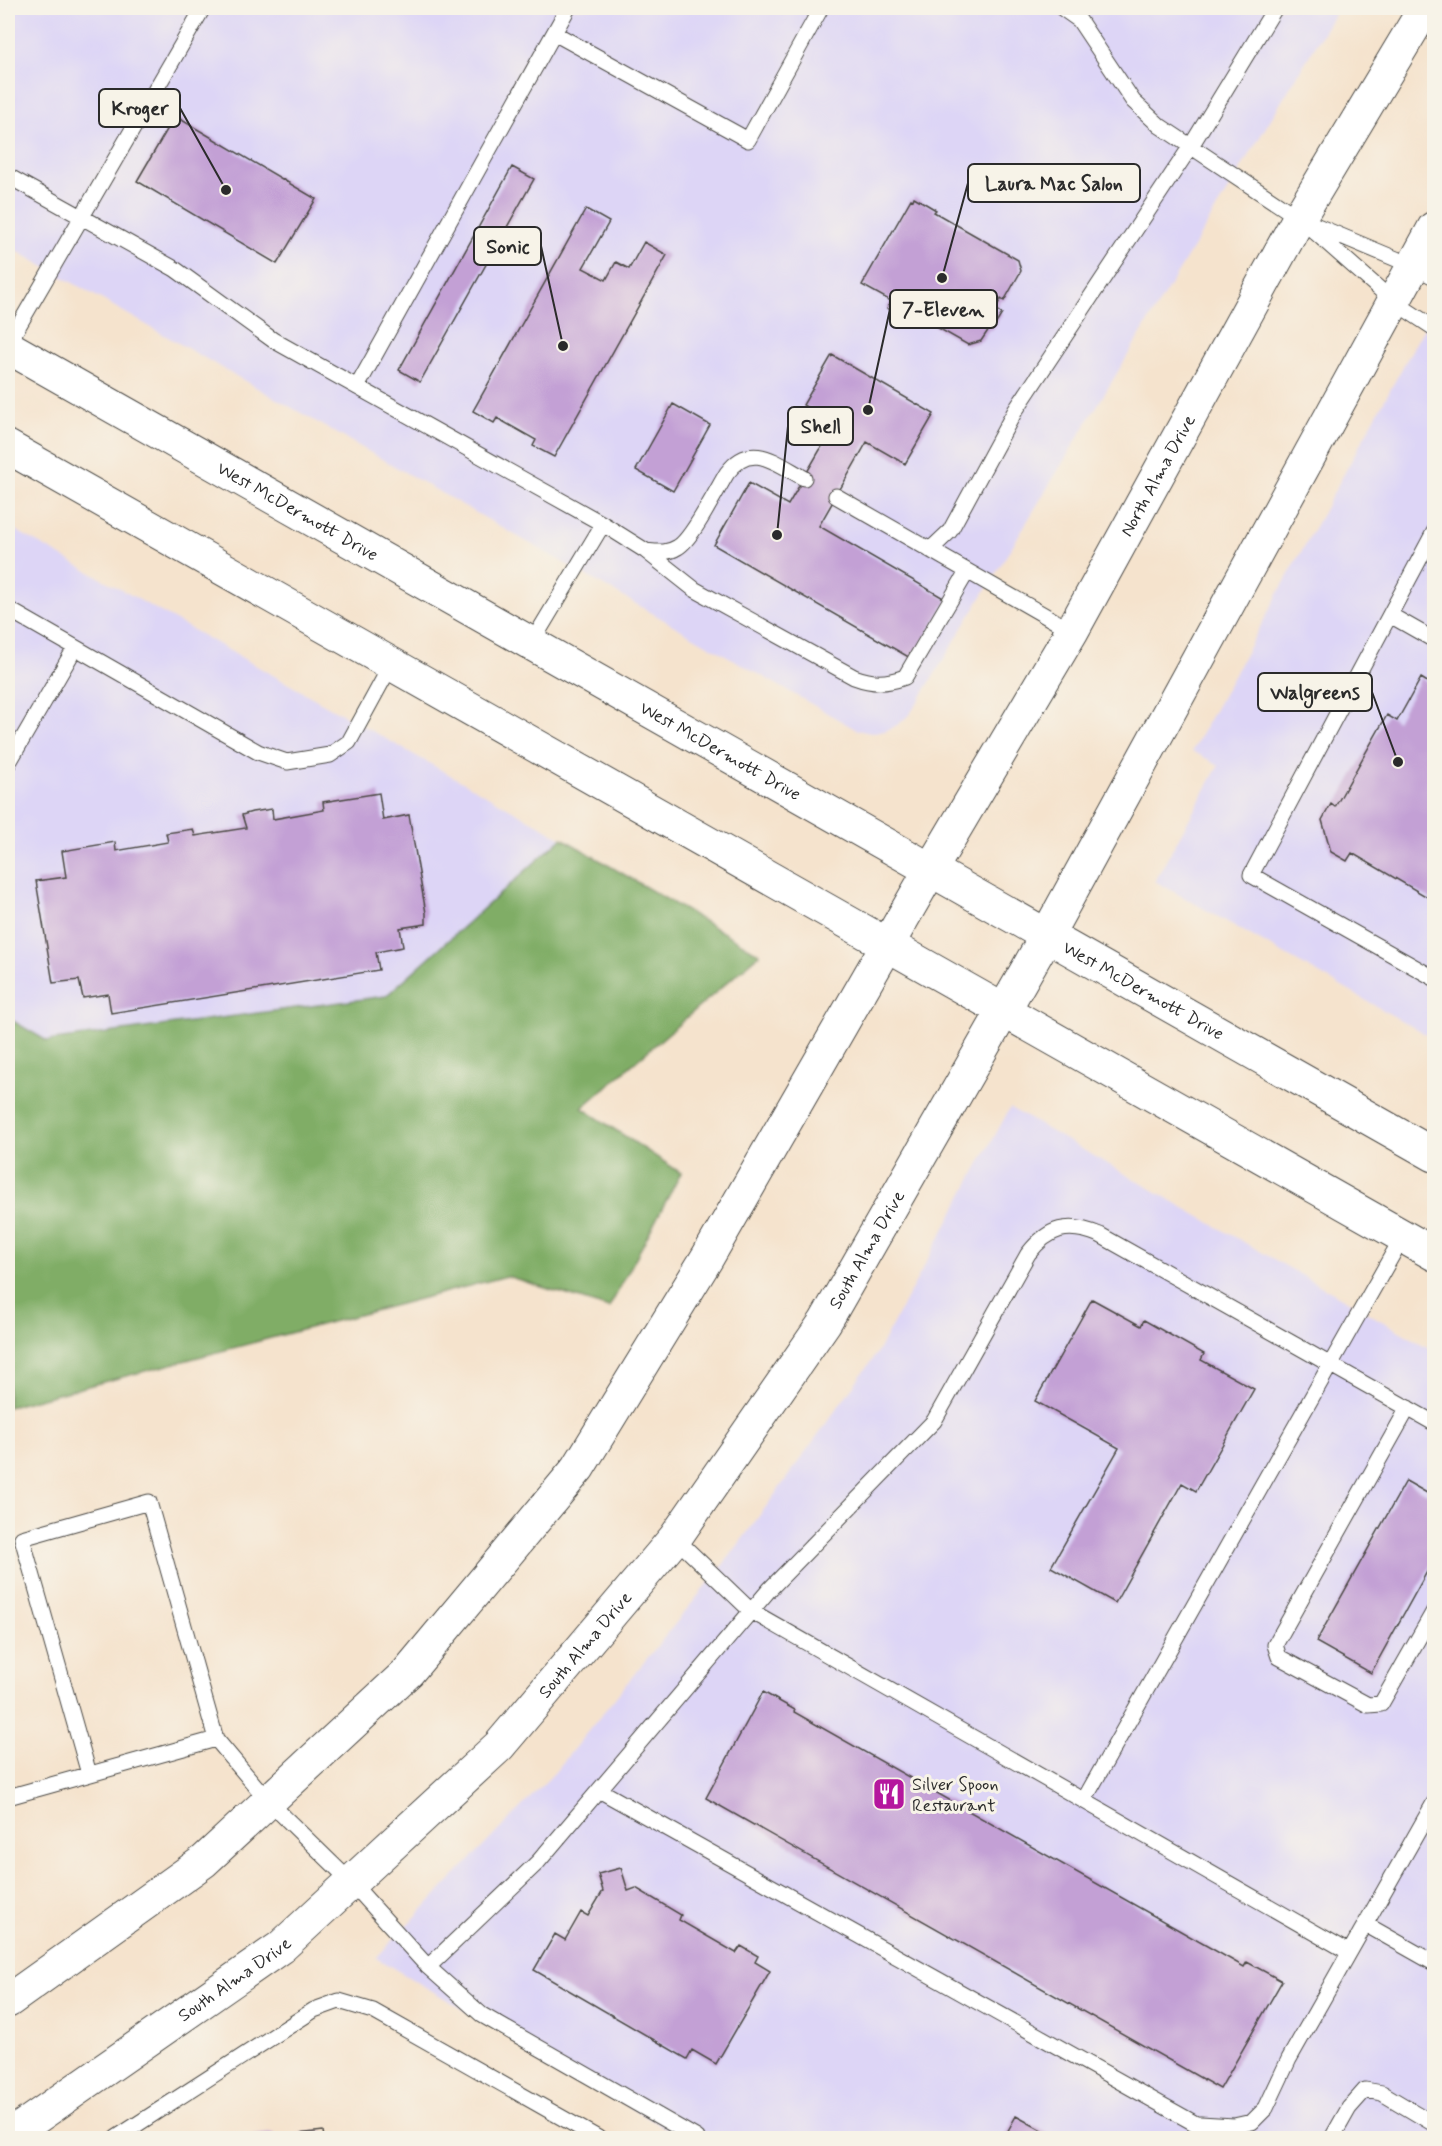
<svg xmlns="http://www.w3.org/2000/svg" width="1442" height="2146" font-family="Mynerve,sans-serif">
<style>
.built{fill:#ddd5f6}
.forest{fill:#80ad66;stroke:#566c48;stroke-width:1.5}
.building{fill:#c3a0d5}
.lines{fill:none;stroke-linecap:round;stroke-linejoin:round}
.service-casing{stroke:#494743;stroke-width:17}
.secondary-casing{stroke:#494743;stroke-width:35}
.service{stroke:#fff;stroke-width:15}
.secondary{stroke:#fff;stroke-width:33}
.labels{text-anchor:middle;stroke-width:6;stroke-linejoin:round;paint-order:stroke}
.street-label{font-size:18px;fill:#2b2b2b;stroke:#f7f3e8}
.poi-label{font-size:18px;fill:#2b2b2b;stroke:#f7f3e8;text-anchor:start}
.leader{fill:none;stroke:#2b2b2b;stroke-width:2}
.callout-dot{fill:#2b2b2b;stroke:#f7f3e8;stroke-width:2}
.callout{fill:#f7f3e8;stroke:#2b2b2b;stroke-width:2}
.callout-label{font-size:20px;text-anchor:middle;font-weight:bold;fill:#2b2b2b}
</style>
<rect width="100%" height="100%" fill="#f7f3e8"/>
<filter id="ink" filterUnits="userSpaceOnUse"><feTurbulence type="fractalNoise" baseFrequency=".0167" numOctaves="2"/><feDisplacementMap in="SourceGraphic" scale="12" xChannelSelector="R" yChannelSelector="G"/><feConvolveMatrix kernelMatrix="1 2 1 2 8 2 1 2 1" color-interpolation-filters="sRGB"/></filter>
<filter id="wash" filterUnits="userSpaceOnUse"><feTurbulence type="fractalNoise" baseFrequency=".008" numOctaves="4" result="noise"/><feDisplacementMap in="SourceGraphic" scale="24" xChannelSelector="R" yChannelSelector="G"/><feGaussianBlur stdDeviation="1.35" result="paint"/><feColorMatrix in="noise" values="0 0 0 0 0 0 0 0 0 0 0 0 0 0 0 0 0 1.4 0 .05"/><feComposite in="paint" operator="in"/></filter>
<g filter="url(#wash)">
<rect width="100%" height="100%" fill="#f5e3cd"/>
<path class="built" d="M8,8H1338L916,705L908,716L897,725L885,731L871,733L857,730L8,246Z
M1434,310V1039L1155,881L1219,765L1192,751Z
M8,526L562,838L386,996L47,1041L8,1018Z
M1010,1108L1434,1351V2138H682L376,1958L555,1772L731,1555L877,1353Z"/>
<path class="forest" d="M562,838L760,954L582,1108L681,1173L609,1308L507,1276L8,1407V1018L47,1041L386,996Z"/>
<g id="blocks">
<path class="building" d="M175,116L316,199L277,264L137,181Z
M512,167L534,179L420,382L399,370Z
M914,197L936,210L934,212L1018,260L1021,271L1004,301L1001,299L995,309L1002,314L992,330L989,329L981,341L968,345L912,313L908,320L887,308L891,301L862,285L911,199L913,200Z
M586,209L609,222L583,268L606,280L616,262L629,269L644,242L667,255L554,457L533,446L536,440L497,418L494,423L473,411Z
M832,355L934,414L905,464L867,442L819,526L947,600L912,659L714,545L749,483L788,505L835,424L803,405Z
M673,404L710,425L673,491L636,470Z
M1421,678L1434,686V901L1352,853L1347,861L1331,852L1322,820L1331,804L1335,807L1387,715L1397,721Z
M379,793L383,820L409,815L426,913V924L400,928L403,947L376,952L379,970L111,1013L108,994L83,998L79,980L53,983L36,881L66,877L62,851L115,842L116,851L168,842L166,833L193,829L195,836L246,828L242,815L252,812L272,809L273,819L324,810L323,802Z
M1092,1299L1141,1326L1144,1320L1204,1354L1201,1360L1254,1389L1196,1491L1182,1483L1115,1603L1051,1567L1119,1448L1035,1401Z
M1406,1481L1434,1497V1559L1371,1673L1316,1642Z
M763,1692L795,1710L794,1712L1244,1967L1247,1962L1282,1981L1220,2089L706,1798Z
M621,1868L628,1891L636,1888L681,1915L679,1920L736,1953L741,1946L758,1956L755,1962L770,1971L716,2064L692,2050L687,2059L534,1970L555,1934L565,1940L581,1912L588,1916L603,1891L598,1874Z
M1016,2116L1056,2138H1004Z
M323,2131L324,2138H298V2134Z
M273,2133L274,2138H240V2137Z"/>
</g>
</g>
<g filter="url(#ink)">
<use href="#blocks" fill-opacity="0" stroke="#494743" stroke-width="1.5"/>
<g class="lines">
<g class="service-casing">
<path id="service" d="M1062,8L1079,20L1133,101L1160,126L1299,218L1393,301L1434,328
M554,33L748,140L821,8
M8,176L175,269L273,340L603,524L646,551L694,589L854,677C873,684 886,684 905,677L967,572
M1310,223L1413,266L1434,277
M8,344L203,8
M357,387L568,8
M836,496L1072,631
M1434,532L1251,875L1434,978
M930,550L950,531L1015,411L1191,146L1275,8
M646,551C657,552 667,554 678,547C693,538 716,491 727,473C751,440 776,463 804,478
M8,609L258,752L287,762L330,755L349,742L391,665
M1390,615L1434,640
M531,644L603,524
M8,764L75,648
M1408,1408L1275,1645L1279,1657L1368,1705L1381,1704L1434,1611
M675,1538L751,1611L1349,1952
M89,1774L22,1538L149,1502L216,1739L269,1802L351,1882L428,1967L482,2015L697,2138
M599,1790L1221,2138
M8,1797L216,1739
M1084,1800L1403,1236
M1365,1924L1434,1963
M428,1967L538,1862L769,1590L934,1421L1028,1254C1049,1227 1068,1222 1100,1235L1434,1423
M1200,2124L1234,2126L1252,2122L1266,2108L1289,2059L1434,1803
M116,2138L314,2010L339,2001L373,2011L598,2138
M1332,2138L1349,2108L1365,2090L1382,2093L1434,2124"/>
</g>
<g class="secondary-casing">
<g id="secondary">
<path id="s1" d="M8,347L1434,1155"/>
<path d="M8,447L1434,1254"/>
<path id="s2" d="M8,2001L204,1861L408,1672L578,1468L707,1258L931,869L1072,631L1299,218L1425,8"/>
<path id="s3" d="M8,2137L281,1947L499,1746L675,1538L825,1322L1047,935L1434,228"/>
</g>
</g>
<use href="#service" class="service"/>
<use href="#secondary" class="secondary"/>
</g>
</g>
<defs>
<g id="restaurant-square" transform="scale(1.725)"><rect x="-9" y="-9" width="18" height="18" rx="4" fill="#b5179e" stroke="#f7f3e8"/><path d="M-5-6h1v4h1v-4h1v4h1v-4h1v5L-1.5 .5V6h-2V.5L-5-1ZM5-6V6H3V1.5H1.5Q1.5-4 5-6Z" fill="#fff"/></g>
</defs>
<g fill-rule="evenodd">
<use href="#restaurant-square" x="889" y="1794"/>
</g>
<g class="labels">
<g class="street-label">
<text dy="6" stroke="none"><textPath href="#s2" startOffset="1934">North Alma Drive</textPath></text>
<text dy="6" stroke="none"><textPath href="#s1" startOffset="333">West McDermott Drive</textPath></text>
<text dy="6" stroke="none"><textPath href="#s1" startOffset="819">West McDermott Drive</textPath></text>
<text dy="6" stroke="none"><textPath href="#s1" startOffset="1305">West McDermott Drive</textPath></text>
<text dy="6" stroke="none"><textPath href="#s3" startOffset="1248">South Alma Drive</textPath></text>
<text dy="6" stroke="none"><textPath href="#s3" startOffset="762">South Alma Drive</textPath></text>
<text dy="6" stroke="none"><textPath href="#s3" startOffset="276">South Alma Drive</textPath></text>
</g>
<g class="poi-label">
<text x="912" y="1790">Silver Spoon<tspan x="912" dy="21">Restaurant</tspan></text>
</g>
</g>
<path class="leader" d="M226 190L180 108M942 278L968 183M563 346L541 246M868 410L890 309M777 535L788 426M1398 762L1372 692"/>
<g class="callout-dot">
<circle cx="226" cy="190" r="6"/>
<circle cx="942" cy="278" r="6"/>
<circle cx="563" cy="346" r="6"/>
<circle cx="868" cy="410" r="6"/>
<circle cx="777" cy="535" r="6"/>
<circle cx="1398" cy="762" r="6"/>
</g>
<g class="callout">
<rect x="99" y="89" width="81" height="38" rx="6"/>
<rect x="968" y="164" width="172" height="38" rx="6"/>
<rect x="474" y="227" width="67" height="38" rx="6"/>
<rect x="890" y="290" width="107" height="38" rx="6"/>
<rect x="788" y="407" width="65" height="38" rx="6"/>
<rect x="1258" y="673" width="114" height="38" rx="6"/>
</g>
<g class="callout-label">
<text x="140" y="115">Kroger</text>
<text x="1054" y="190">Laura Mac Salon</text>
<text x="508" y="253">Sonic</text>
<text x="943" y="316">7-Eleven</text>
<text x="821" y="433">Shell</text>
<text x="1315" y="699">Walgreens</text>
</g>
<rect width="1442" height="2146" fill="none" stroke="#f7f3e8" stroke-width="30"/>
</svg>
